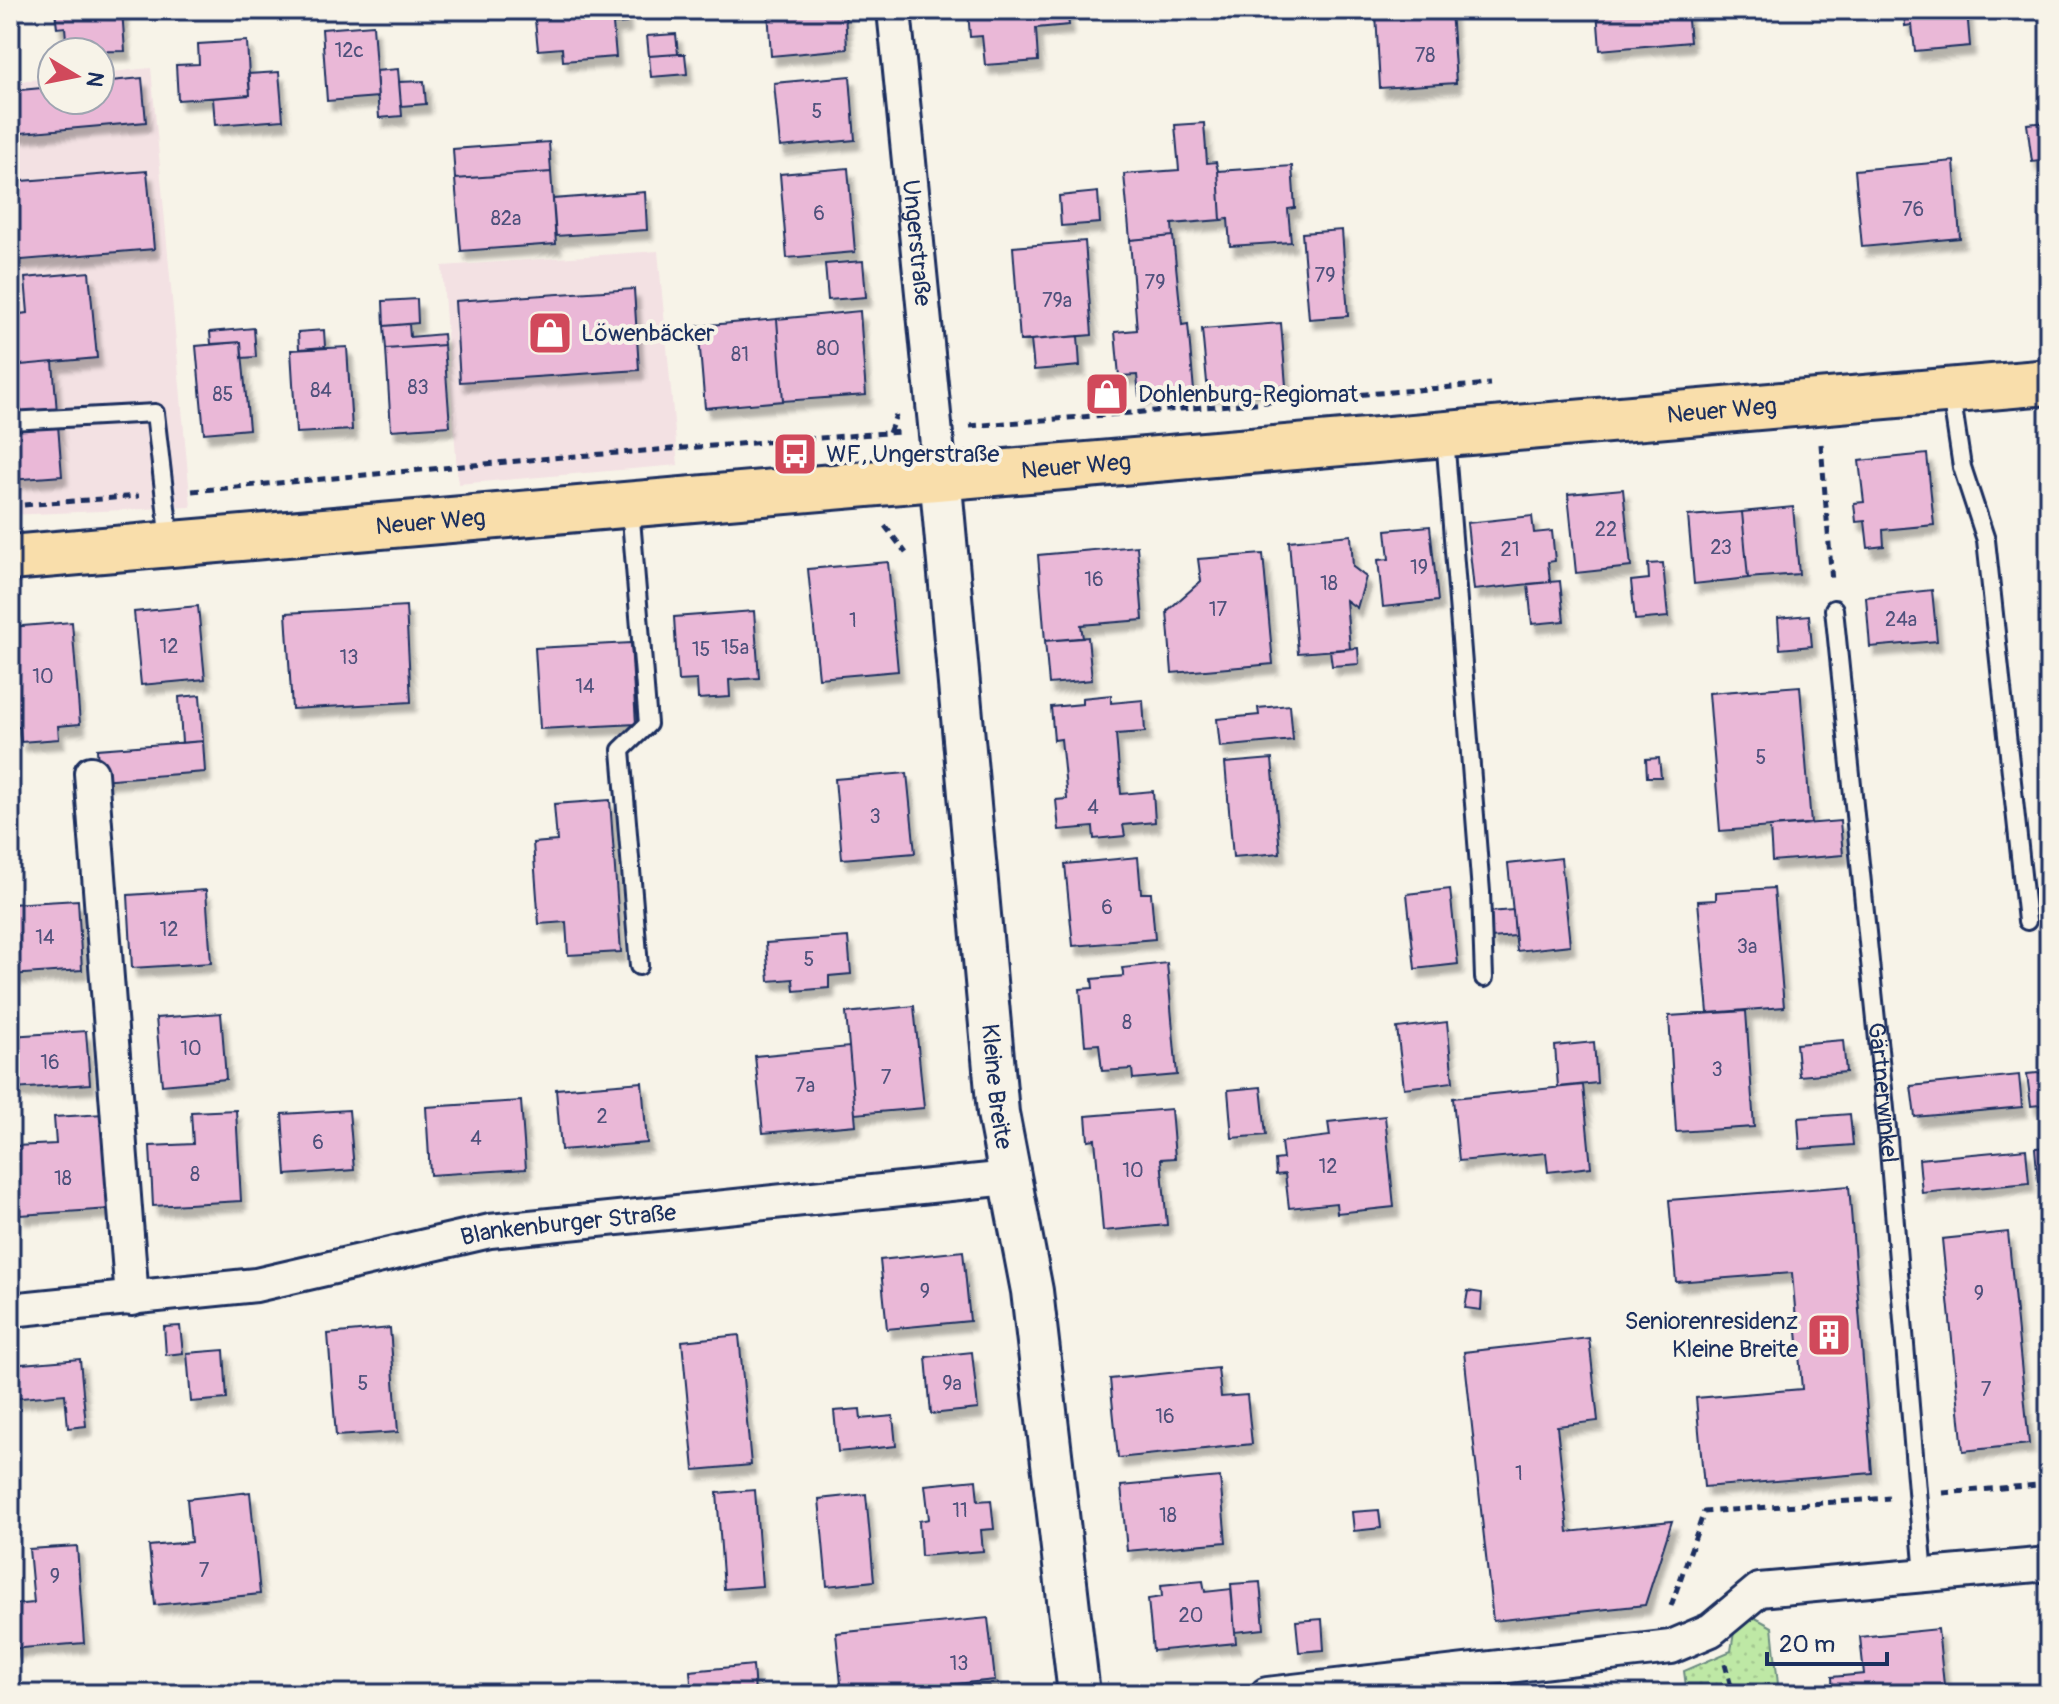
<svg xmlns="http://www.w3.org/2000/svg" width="2059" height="1704" font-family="Pangolin,sans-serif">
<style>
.built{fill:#f3e1e3}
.green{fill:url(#green-dots);stroke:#6c8c82;stroke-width:2}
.building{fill:#eab8d7;stroke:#1b2f5e;stroke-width:2;filter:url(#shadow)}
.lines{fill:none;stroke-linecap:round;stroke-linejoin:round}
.service-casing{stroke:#1b2f5e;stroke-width:22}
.minor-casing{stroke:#1b2f5e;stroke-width:38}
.tertiary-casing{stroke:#1b2f5e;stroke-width:46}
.primary-casing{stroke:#1b2f5e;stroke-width:50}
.path{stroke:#1b2f5e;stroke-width:5;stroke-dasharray:8 6;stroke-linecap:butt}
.service{stroke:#f7f3e8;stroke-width:16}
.minor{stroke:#f7f3e8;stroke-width:32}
.tertiary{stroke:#f7f3e8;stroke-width:40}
.primary{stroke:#f9deab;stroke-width:44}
.labels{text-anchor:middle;stroke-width:8;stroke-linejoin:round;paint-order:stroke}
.number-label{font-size:20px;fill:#4f517c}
.street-label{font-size:24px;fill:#1b2f5e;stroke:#f7f3e8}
.poi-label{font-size:24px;fill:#1b2f5e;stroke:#f7f3e8;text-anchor:start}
</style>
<defs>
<pattern id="green-dots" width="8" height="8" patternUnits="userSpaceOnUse" patternTransform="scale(2)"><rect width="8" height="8" fill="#bee8a5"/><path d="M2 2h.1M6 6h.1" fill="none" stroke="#a3c790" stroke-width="1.8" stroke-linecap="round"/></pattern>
<filter id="shadow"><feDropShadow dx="5" dy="9" stdDeviation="2" flood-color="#0004"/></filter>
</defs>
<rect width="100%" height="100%" fill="#f7f3e8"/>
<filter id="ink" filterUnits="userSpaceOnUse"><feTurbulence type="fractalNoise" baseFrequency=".0125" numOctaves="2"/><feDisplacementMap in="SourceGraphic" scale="16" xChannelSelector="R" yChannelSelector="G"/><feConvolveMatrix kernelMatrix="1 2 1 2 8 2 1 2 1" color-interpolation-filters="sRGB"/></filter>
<g filter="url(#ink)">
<path class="built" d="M151,68L191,507L10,515V82L52,78V100H100V73Z
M658,251L678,465L458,484L442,266Z"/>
<path class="green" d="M1750,1615L1772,1627L1779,1694H1687L1684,1671L1731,1651L1734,1632Z"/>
<path class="building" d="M55,10H122L125,51L67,52L65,27L57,28Z
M534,10H625L626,23L613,24L616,57L563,61L562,48L538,50Z
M768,10H845L847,49L771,56Z
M968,10H1067L1069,25L1036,28L1038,61L985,65L982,36L970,37Z
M1451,10L1456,83L1380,88L1376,13Z
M1597,10H1687L1690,42L1600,50Z
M1904,10H1967L1970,46L1915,51L1912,25L1905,26Z
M373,25L378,97L327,101L322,29Z
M676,34L678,54L649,56L647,36Z
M247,41L250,95L178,100L176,65L199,64L198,44Z
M678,54H685L687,74L651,77L649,56Z
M398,69L402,116L379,118L376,71Z
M279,72L283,120L215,125L213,98L250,95L248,74Z
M850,76L855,140L780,147L774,83Z
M142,78L146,122L10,134V91L52,87V100H100V82Z
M424,81L426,104L401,106L399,82Z
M2049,122V160L2032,162L2027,124Z
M1204,123L1207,163L1216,162L1218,171L1221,220L1172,224L1173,236L1130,240L1124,174L1179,170L1175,125Z
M549,142L551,172L455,179L453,149Z
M1954,161L1960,238L1862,247L1855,170Z
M1292,166L1295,208L1288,209L1291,242L1230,246L1228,219L1221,220L1218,171Z
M848,168L855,252L787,258L780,174Z
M147,171L154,249L10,261V182Z
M551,172L556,244L461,251L455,179Z
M645,192L647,230L556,236L553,199Z
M1098,192L1100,223L1061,226L1059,196Z
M1342,230L1348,316L1309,319L1302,233Z
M1173,236L1182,325L1188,324L1194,391L1139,396L1137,375L1119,376L1115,332L1137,330L1130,240Z
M1085,241L1092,335L1020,341L1013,247Z
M863,261L866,297L828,300L825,264Z
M89,272L97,358L10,366V315L28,313L25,278Z
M634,289L639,370L460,382L455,301Z
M417,299L418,323L384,326L383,301Z
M860,311L866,395L783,401L777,319Z
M777,319L783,401L705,408L698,326Z
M1281,323L1286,386L1208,393L1202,329Z
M409,324L410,337L443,334L444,345L386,349L384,326Z
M254,328L256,357L242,358L241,342L211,344L210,332Z
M324,330L325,347L299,349L298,332Z
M1078,336L1080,366L1034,370L1031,340Z
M241,342L249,429L204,433L196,346Z
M444,345L450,426L391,430L386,349Z
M347,347L352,430L296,433L291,350Z
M53,362L62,476L10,480V366Z
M1114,389L1115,396L1100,399L1099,391Z
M1927,454L1934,525L1883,530L1884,546L1868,548L1865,521L1856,522L1854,503L1864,502L1859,461Z
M1623,489L1631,567L1576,573L1568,494Z
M1793,507L1799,574L1748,578L1742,512Z
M1742,512L1748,578L1694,584L1688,516Z
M1532,516L1534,533L1552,531L1555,561L1548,562L1550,582L1474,590L1467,523Z
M1430,526L1438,601L1383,607L1378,560L1389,559L1386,530Z
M1351,535L1353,567L1366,577L1357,608L1346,600L1350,649L1298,653L1289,541Z
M1137,546L1143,620L1081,625L1083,638L1045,641L1038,555Z
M1263,554L1273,664L1172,673L1167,611L1201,581L1198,559Z
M888,562L898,671L819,678L808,569Z
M1663,563L1668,617L1635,620L1631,581L1649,579L1648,564Z
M1560,581L1564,621L1532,624L1528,584Z
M1932,590L1937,641L1870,647L1866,597Z
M198,606L205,679L141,685L134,612Z
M406,606L411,702L292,709L286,613Z
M754,611L759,678L729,680L730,697L698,699L697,680L678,681L674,617Z
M1809,615L1812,646L1780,649L1778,618Z
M72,622L80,724L58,726L59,739L21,742L20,727L10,728V627Z
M1088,637L1092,680L1049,684L1045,641Z
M631,643L636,724L540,729L535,648Z
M1358,648L1359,664L1332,666L1330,650Z
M1800,686L1811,824L1720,831L1709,693Z
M200,695L203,741L182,743L179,697Z
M1111,695V703L1143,700L1145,732L1116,734L1121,794L1153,791L1155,822L1123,825L1125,836L1094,839L1093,827L1059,830L1056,800L1067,799L1061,739L1054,740L1051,707L1082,704V698Z
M1290,705L1293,740L1220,747L1217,719L1259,715L1258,708Z
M2043,724H2049V801Z
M203,741L205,772L99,780L97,749Z
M1659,758L1661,777H1647L1646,759Z
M1272,759L1280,853L1233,857L1225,763Z
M907,773L915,853L842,859L835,779Z
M610,800L621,952L568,955L566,922L539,924L533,843L557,841L554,804Z
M1840,821L1843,855L1772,861L1770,827Z
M1138,857L1141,893H1151L1155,939L1073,946L1065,864Z
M1561,858L1570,945L1517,951L1508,864Z
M1774,888L1784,1007L1708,1013L1698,901L1716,900V892Z
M1450,889L1458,964L1415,969L1407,894Z
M206,890L211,963L132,968L128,895Z
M78,900L82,970L10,975V904Z
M1513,910L1515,936L1491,938L1489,912Z
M848,937L851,974L829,976V988L794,991L793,979L769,981L766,943Z
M1167,963L1177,1075L1133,1079L1132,1069L1102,1071L1099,1044L1085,1045L1080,989L1093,988L1092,979L1124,976L1122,968Z
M914,1006L924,1108L855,1114L846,1013Z
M1746,1011L1754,1127L1676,1132L1669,1016Z
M221,1013L226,1079L162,1085L156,1018Z
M1447,1022L1453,1082L1404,1088L1397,1028Z
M86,1031L90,1084L13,1089L10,1036Z
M1843,1040L1846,1072L1799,1076L1796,1044Z
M1594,1042L1597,1083L1558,1087L1555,1046Z
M849,1047L856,1125L763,1133L755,1056Z
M2049,1072V1104L2031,1106L2027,1074Z
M2019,1075L2022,1107L1915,1117L1911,1086Z
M642,1082L647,1143L561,1150L556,1089Z
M1583,1085L1591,1167L1548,1172L1546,1153L1459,1161L1453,1098Z
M1261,1087L1266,1135L1232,1138L1228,1090Z
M521,1101L526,1169L430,1175L426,1107Z
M1171,1109L1175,1158L1161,1159L1167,1225L1103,1231L1095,1139L1088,1140L1086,1116Z
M236,1110L241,1201L153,1206L150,1146L193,1144L191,1112Z
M349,1110L354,1170L286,1175L282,1114Z
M104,1114L111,1209L20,1215L15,1146L56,1144L54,1117Z
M1850,1114L1853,1145L1800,1149L1798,1118Z
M1385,1116L1394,1207L1337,1213L1336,1203L1289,1208L1285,1174L1276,1175L1275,1160L1283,1159L1281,1142L1330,1136L1328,1122Z
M2049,1147V1181L2038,1182L2035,1148Z
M2026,1149L2029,1183L1922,1193L1919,1159Z
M1849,1186L1872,1473L1704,1487L1696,1398L1802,1389L1792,1273L1676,1282L1669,1200Z
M2008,1232L2029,1444L1963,1451L1942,1239Z
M963,1251L970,1321L887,1329L880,1260Z
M1468,1291L1482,1293L1481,1310L1465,1308Z
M180,1326L183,1353L166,1355L164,1327Z
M390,1328L398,1432L336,1436L328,1334Z
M739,1335L751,1465L694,1470L682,1341Z
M1589,1338L1598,1421L1557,1426L1568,1532L1672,1521L1645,1605L1493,1621L1464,1352Z
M224,1350L227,1399L191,1402L187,1353Z
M972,1352L978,1409L931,1414L926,1357Z
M80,1359L86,1426L68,1428L65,1394L10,1399V1365Z
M1218,1368L1221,1397L1247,1395L1252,1444L1118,1458L1110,1379Z
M860,1409L861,1419L893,1416L896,1446L838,1452L834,1411Z
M1220,1477L1226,1542L1127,1551L1121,1486Z
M976,1480L978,1501L991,1500L994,1529L981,1530L983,1551L921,1556L919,1521L929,1519L925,1485Z
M755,1490L762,1586L724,1589L717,1493Z
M250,1492L260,1594L155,1605L149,1546L191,1542L187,1499Z
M866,1494L874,1581L827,1586L819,1499Z
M1379,1510L1381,1528L1354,1531L1352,1512Z
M77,1546L84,1643L10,1649V1605L34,1603L29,1549Z
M1203,1581L1205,1592L1231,1589L1236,1643L1153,1651L1148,1599L1162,1597L1161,1585Z
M1260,1582L1264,1629L1235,1632L1231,1584Z
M988,1618L995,1680L916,1688L917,1694H842L836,1633Z
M1322,1619L1324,1650L1299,1652L1296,1621Z
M1938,1629L1945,1694H1833L1832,1677L1864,1674L1860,1637Z
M753,1665L755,1694H692L690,1671Z"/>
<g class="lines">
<g class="service-casing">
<g id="service">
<path d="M1951,394L1962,467L1986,540L2027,921"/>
<path d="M10,421L155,413L170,542"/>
<path d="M1445,437L1481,892L1484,978"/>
<path d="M630,507L648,724L621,750L639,966"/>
<path id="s1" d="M1834,609L1888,1138L1924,1576"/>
</g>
</g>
<g class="minor-casing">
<g id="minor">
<path id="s2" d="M894,10L940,475"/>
<path d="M91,773L132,1299"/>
<path id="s3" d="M10,1310L256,1285L490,1231L1009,1178"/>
<path d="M1267,1694L1671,1647L1711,1630L1759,1590L2049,1564"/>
</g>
</g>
<g class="tertiary-casing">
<g id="tertiary">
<path id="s4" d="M940,475L998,1113L1032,1291L1079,1694"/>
</g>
</g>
<g class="primary-casing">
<g id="primary">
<path id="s5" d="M10,558L2049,382"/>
</g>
</g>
<path class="path" d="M970,426L1490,384
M889,433L896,415
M1821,444L1832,582
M192,491L550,458L900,432
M10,506L139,496
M885,526L906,553
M1943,1493L2049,1484
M1671,1606L1704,1512L1889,1498
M1725,1664L1733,1694"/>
<use href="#service" class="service"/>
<use href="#minor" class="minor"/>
<use href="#tertiary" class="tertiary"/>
<use href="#primary" class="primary"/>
</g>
</g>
<defs>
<g id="shop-square" transform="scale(2.3)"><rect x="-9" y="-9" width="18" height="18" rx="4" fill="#d1495b" stroke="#f7f3e8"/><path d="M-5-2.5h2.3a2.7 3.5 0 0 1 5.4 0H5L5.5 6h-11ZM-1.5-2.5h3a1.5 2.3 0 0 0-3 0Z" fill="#fff"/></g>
<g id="bus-square" transform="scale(2.3)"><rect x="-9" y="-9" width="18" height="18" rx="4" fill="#d1495b" stroke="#f7f3e8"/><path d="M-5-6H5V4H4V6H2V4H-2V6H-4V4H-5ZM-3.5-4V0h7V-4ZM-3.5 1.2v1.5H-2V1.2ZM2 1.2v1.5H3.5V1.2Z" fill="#fff"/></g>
<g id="building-square" transform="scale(2.3)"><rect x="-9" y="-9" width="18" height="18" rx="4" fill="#d1495b" stroke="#f7f3e8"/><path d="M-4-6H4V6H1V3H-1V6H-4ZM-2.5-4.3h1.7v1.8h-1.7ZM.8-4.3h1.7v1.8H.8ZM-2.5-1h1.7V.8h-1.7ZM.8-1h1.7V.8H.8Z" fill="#fff"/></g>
</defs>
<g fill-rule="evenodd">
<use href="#shop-square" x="550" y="333"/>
<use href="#shop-square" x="1107" y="394"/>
<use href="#bus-square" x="795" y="454"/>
<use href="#building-square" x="1829" y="1335"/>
</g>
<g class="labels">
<g class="number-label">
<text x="349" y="57">12c</text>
<text x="1425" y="62">78</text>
<text x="817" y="118">5</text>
<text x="1913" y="216">76</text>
<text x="819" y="220">6</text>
<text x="506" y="225">82a</text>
<text x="1325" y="282">79</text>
<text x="1155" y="289">79</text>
<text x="1057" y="307">79a</text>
<text x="828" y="355">80</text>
<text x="740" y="361">81</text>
<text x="418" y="394">83</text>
<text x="321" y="397">84</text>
<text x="223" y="401">85</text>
<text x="1606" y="536">22</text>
<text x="1721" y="554">23</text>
<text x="1510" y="556">21</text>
<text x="1419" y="574">19</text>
<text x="1094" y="586">16</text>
<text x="1329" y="590">18</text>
<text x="1218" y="616">17</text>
<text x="1901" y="626">24a</text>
<text x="853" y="627">1</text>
<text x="169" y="653">12</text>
<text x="735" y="654">15a</text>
<text x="701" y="656">15</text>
<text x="349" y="664">13</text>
<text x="43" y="683">10</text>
<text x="585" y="693">14</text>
<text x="1761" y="764">5</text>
<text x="1093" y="814">4</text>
<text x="875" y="823">3</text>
<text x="1107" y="914">6</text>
<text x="169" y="936">12</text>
<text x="45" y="944">14</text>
<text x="1747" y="953">3a</text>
<text x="809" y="966">5</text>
<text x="1127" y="1029">8</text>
<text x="191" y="1055">10</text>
<text x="50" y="1069">16</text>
<text x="1717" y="1076">3</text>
<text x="886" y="1084">7</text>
<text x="805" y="1092">7a</text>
<text x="602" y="1123">2</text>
<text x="476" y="1145">4</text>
<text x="318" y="1149">6</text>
<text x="1328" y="1173">12</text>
<text x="1133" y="1177">10</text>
<text x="195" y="1181">8</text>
<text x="63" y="1185">18</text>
<text x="925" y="1298">9</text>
<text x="1979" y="1300">9</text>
<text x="363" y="1390">5</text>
<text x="952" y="1390">9a</text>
<text x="1986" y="1396">7</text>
<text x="1165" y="1423">16</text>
<text x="1519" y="1480">1</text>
<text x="960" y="1517">11</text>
<text x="1168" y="1522">18</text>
<text x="204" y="1577">7</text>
<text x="55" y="1583">9</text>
<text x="1191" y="1622">20</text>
<text x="959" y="1670">13</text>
</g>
<g class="street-label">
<text dy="8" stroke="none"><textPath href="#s2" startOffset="234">Ungerstraße</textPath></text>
<text dy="8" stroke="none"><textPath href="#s5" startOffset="1718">Neuer Weg</textPath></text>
<text dy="8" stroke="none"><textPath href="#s5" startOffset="1070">Neuer Weg</textPath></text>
<text dy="8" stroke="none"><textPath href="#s5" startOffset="422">Neuer Weg</textPath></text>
<text dy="8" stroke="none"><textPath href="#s4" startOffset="614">Kleine Breite</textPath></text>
<text dy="8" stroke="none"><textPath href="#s1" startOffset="486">Gärtnerwinkel</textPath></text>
<text dy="8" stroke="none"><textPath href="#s3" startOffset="566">Blankenburger Straße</textPath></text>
</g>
<g class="poi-label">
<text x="581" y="341">Löwenbäcker</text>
<text x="1138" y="402">Dohlenburg-Regiomat</text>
<text x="826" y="462">WF, Ungerstraße</text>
<text x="1798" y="1329" text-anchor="end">Seniorenresidenz<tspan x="1798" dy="28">Kleine Breite</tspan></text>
</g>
</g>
<rect width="2059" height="1704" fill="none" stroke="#f7f3e8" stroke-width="40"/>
<rect x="20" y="20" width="2019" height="1664" fill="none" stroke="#1b2f5e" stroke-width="3" filter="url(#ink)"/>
<g transform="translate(76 76) rotate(100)"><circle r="38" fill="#f7f3e8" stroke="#9fa5b1" stroke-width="2"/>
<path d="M0-6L14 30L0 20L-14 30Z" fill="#d1495b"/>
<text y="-12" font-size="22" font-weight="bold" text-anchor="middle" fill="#1b2f5e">N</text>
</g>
<path d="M1767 1652v12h120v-12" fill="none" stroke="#1b2f5e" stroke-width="4"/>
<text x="1779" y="1652" font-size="24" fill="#1b2f5e" stroke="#f7f3e8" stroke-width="6" paint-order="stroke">20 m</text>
</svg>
